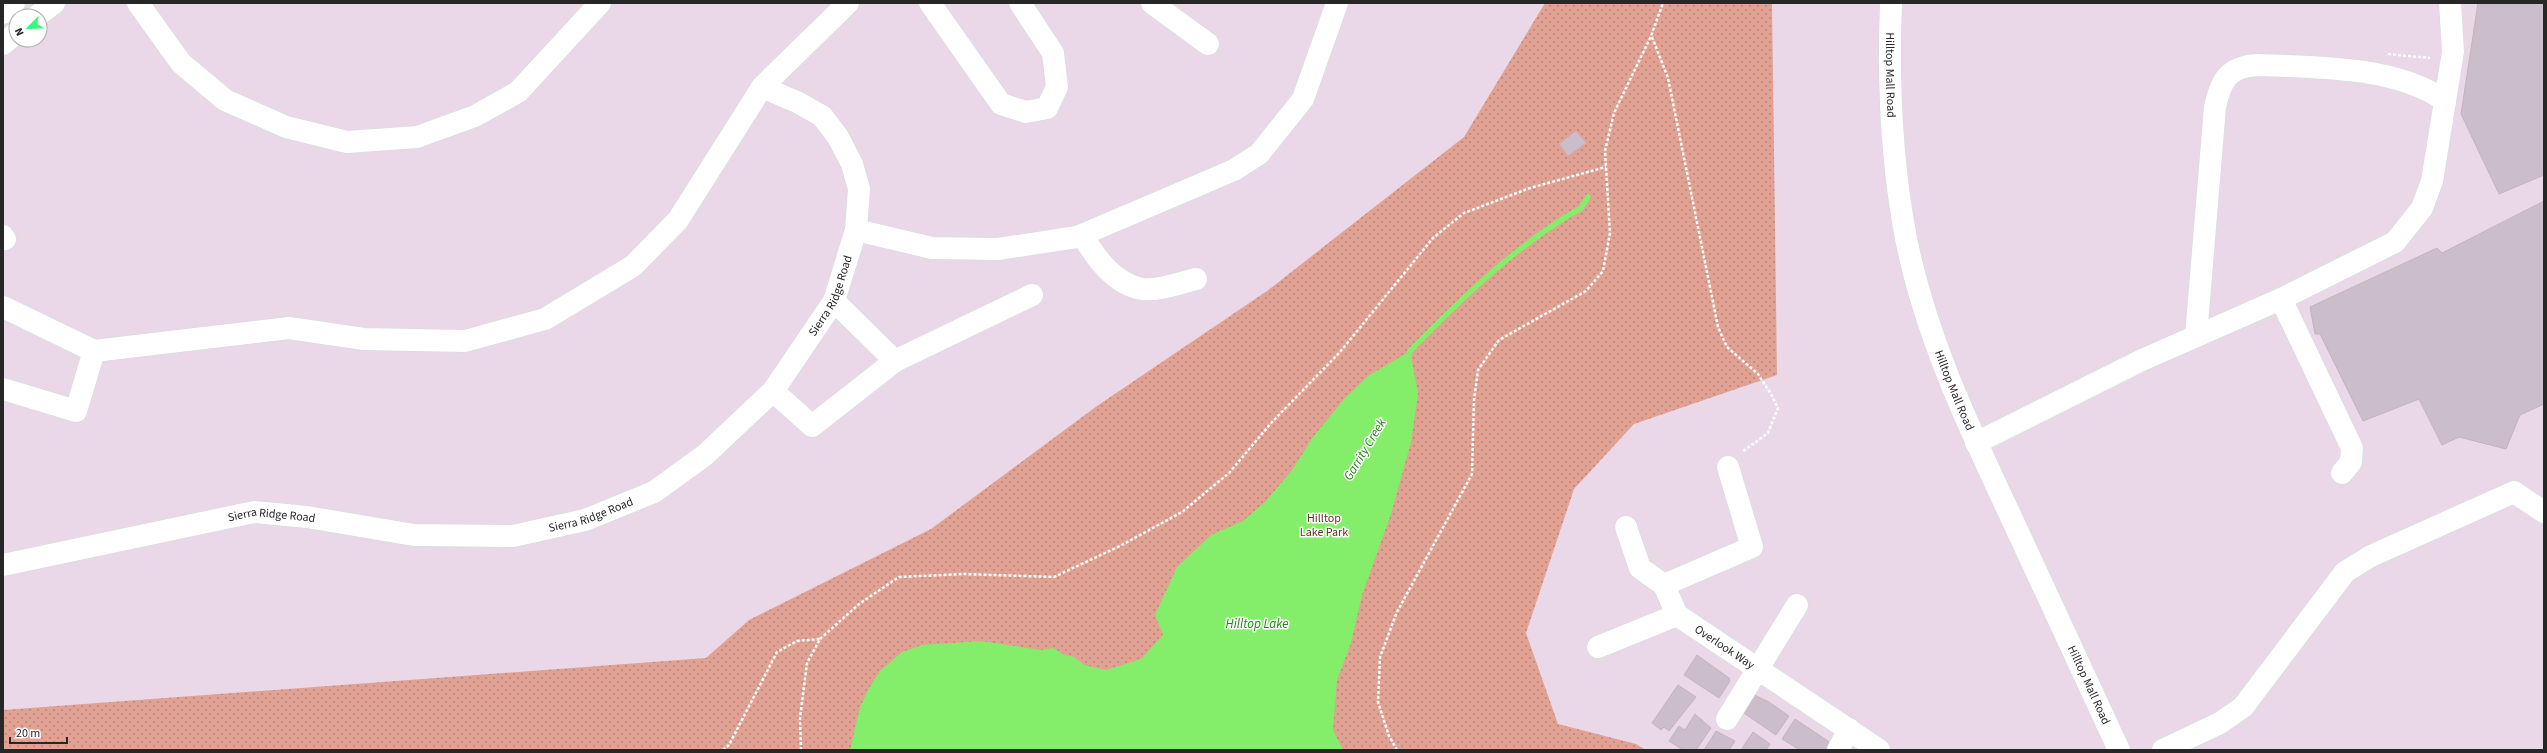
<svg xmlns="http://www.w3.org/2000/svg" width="2547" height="753" font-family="'Source Sans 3',sans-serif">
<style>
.park{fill:url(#park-dots)}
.water{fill:#84ed69}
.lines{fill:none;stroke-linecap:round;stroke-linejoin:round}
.stream{stroke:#84ed69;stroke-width:5.5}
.building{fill:#ccbdca;stroke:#c5b2c1}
.minor-casing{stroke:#cde0d4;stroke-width:23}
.path{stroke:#fff;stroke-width:2.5;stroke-dasharray:3 2;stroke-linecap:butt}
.minor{stroke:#fff;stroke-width:22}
.labels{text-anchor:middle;stroke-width:3;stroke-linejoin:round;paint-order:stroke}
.street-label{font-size:12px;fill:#272727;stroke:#fff}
.park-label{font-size:12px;fill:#623119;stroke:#fff}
.water-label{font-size:13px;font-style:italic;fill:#1d870d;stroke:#fff}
</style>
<defs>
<pattern id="park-dots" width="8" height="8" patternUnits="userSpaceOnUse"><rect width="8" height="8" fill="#e1a293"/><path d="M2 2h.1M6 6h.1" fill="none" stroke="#b68478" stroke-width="1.8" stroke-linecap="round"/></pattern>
</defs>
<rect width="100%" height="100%" fill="#ead8e8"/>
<path class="park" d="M1545,3H1772L1777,375L1634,424L1574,489L1526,633L1558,724L1636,744L1646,750H3V710L706,658L749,620L931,529L1097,406L1267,291L1464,137Z"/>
<path class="water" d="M1410,351L1418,394L1411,442L1391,514L1362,595L1351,643L1337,680L1333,730L1343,750H850L860,707L869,688L880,671L902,652L922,645L981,641L1041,650L1053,648L1065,655L1074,657L1084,665L1106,670L1141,659L1163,635L1155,615L1177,567L1211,535L1243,521L1266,501L1292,470L1313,437L1345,398L1368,376Z"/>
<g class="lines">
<path class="stream" d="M1408,358L1410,351C1462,298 1516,245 1581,208L1588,197"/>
</g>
<path class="building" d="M2478,3H2544V175L2499,194L2461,114Z
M1576,131L1586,143L1568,156L1559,144Z
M2544,201V404L2520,415L2506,449L2459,437L2442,445L2419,399L2363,421L2320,334H2315L2310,307L2437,248L2442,253Z
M1697,655L1729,678L1730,681L1719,698L1684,675Z
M1678,685L1696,697L1669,731L1664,727L1661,730L1652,723Z
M1752,694L1769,702L1789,716L1776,735L1741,711Z
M1695,714L1711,728L1696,750H1683L1669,741L1679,726L1685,730Z
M1795,719L1828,741L1829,745L1825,750H1800L1782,739Z
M1716,731L1735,741L1729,750H1704Z
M1753,732L1770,744L1766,750H1741Z"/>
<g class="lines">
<g class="minor-casing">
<g id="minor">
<path d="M138,3L181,63L225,100L286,127L347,142L417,137L475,116L518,92L600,3"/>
<path d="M930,3L1001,104L1026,112L1047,108L1057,87L1053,53L1020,3"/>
<path d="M1152,3L1208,44"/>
<path id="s1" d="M1891,3C1888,80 1891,157 1905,233C1924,334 1969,427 2012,519C2048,596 2084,673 2119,750"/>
<path d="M3,13L14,3"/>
<path d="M37,16L54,3"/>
<path d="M3,44L16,33"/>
<path d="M856,230L932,248L998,249L1077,237L1234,170L1259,154L1303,99L1337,3"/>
<path d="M1082,235C1096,258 1114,284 1142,289C1159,291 1180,283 1196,279"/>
<path d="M3,236L5,239"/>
<path d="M2281,299L2352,448L2351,462L2342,473"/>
<path d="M834,301L895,361"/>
<path d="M3,307L94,351L289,328L364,339L465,341L545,319L633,266L678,220L762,87L848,3"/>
<path d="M2196,336L2215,107C2221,80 2228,67 2257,65C2315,67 2397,66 2445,101"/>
<path d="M3,389L76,411L94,351"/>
<path d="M773,391L812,426L895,361L1032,295"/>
<path d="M1976,443L2142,360L2281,299L2395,242L2422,208L2432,181L2453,52L2450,3"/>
<path d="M1626,527L1640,568L1664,585"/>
<path id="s2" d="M3,565L254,512L307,517L414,535L513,536L585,520L654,492L705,455L773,391L834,301L856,230L859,189L852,164L838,137L822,116L797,102L762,87"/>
<path id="s3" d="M1664,585L1677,615L1879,750"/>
<path d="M1664,585L1752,547L1728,467"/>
<path d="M1598,647L1677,615"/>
<path d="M1727,719L1797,605"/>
<path d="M1838,750L1849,729"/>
<path d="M2163,750L2220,723L2243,707L2345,572L2371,556L2514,492L2544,512"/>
</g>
</g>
<path class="path" d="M1652,37L1668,78L1718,327L1727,347L1758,374L1771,394L1778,408L1768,433L1742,452
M2388,54L2430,58
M723,750L729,745L777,652L797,641L820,639
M801,750L800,718L807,663L820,639L859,604L899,577L964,574L1054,577L1120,546L1182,512L1229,473L1272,422L1340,352L1433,238L1464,213L1530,188L1606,167
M1397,750L1389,736L1378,702L1380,657L1397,612L1472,474L1474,400L1478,370L1499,340L1586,291L1603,271L1610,233L1605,151L1614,113L1651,36L1663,3"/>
<use href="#minor" class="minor"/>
</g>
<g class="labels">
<g class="street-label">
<text dy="4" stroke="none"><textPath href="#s1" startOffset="72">Hilltop Mall Road</textPath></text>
<text dy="4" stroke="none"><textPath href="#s2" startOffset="934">Sierra Ridge Road</textPath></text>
<text dy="4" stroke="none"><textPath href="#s1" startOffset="396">Hilltop Mall Road</textPath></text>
<text dy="4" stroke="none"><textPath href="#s2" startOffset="598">Sierra Ridge Road</textPath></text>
<text dy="4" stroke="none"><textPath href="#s2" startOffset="274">Sierra Ridge Road</textPath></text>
<text dy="4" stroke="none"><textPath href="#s3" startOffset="90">Overlook Way</textPath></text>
<text dy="4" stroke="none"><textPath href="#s1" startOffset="720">Hilltop Mall Road</textPath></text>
</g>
<g class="park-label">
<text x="1324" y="522">Hilltop<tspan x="1324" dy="14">Lake Park</tspan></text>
</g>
<g class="water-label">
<text transform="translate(1364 449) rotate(-59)" y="5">Garrity Creek</text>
<text x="1257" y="628">Hilltop Lake</text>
</g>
</g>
<rect width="2547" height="753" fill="none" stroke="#272727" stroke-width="8"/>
<g transform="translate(28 28) rotate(246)"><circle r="19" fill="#ffffff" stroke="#a9a9a9"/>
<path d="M0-3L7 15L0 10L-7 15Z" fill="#36f979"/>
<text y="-6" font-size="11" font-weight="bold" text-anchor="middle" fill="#272727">N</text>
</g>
<path d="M10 737v6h57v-6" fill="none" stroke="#272727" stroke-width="2"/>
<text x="16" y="737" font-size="12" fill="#272727" stroke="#ffffff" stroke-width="3" paint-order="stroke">20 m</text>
</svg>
